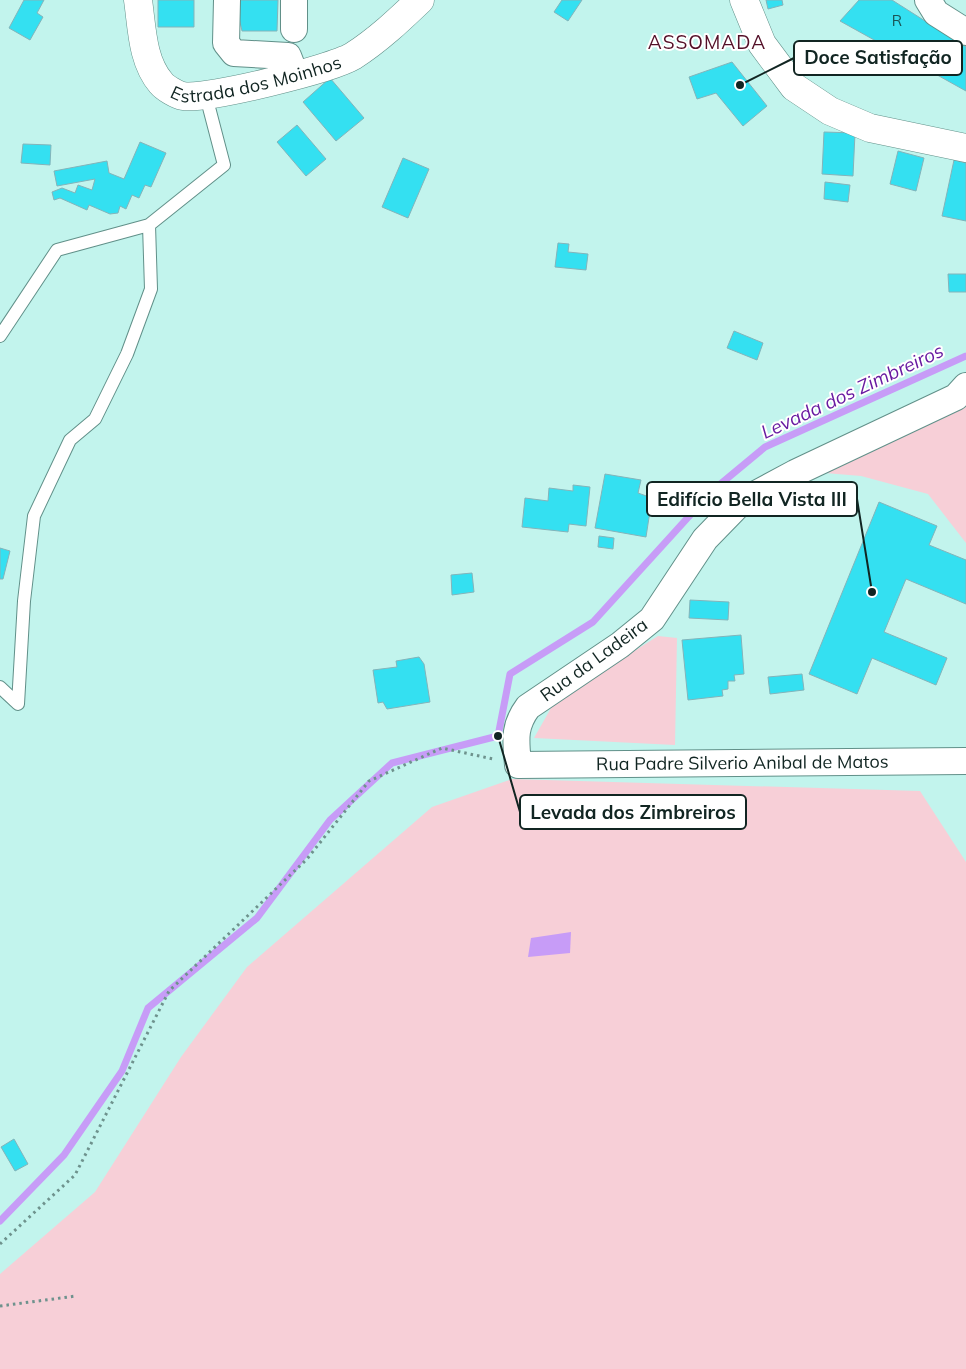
<svg xmlns="http://www.w3.org/2000/svg" width="966" height="1369" font-family="Mulish,sans-serif">
<style>
.green{fill:#f7cfd7}
.water{fill:#c79cf7}
.lines{fill:none;stroke-linecap:round;stroke-linejoin:round}
.stream{stroke:#c79cf7;stroke-width:7}
.building{fill:#34e0f1;stroke:#83b4ba}
.service-casing{stroke:#619089;stroke-width:14}
.minor-casing{stroke:#619089;stroke-width:28}
.tertiary-casing{stroke:#619089;stroke-width:29}
.secondary-casing{stroke:#619089;stroke-width:29}
.path{stroke:#6e928d;stroke-width:3;stroke-dasharray:2.5 4;stroke-linecap:butt}
.service{stroke:#fff;stroke-width:12}
.minor{stroke:#fff;stroke-width:26}
.tertiary{stroke:#fff;stroke-width:28}
.secondary{stroke:#fff;stroke-width:28}
.labels{text-anchor:middle;stroke-width:4;stroke-linejoin:round;paint-order:stroke}
.number-label{font-size:15px;fill:#1a5456}
.street-label{font-size:18px;fill:#112522;stroke:#fff}
.neighbourhood-label{font-size:19px;letter-spacing:1px;fill:#530f27;stroke:#fff}
.water-label{font-size:19px;font-style:italic;fill:#681ba1;stroke:#fff}
.leader{fill:none;stroke:#112522;stroke-width:2}
.callout-dot{fill:#112522;stroke:#fff;stroke-width:2}
.callout{fill:#fff;stroke:#112522;stroke-width:2}
.callout-label{font-size:19px;text-anchor:middle;font-weight:bold;fill:#112522}
</style>
<rect width="100%" height="100%" fill="#c2f4ed"/>
<path class="green" d="M966,403V543L928,494L861,476L825,473Z
M658,636L677,638L675,745L534,738L555,701Z
M512,779L920,791L966,862V1369H0V1274L95,1192L181,1057L247,967L432,807Z"/>
<path class="water" d="M571,932L570,953L528,957L531,938Z"/>
<g class="lines">
<path class="stream" d="M0,1221L64,1155L122,1071L148,1008L257,918L330,820L392,763L498,736L510,674L593,622L712,491L765,447L966,356"/>
</g>
<path class="building" d="M24,0H44L37,13L43,17L30,40L9,28Z
M158,0H194V27H158Z
M235,0H278L277,31H242Z
M562,0H582L568,21L554,12Z
M766,0H782L783,5L768,9Z
M859,0H892L966,47V91L840,21Z
M732,62L767,106L743,126L716,93L697,99L689,77Z
M330,78L364,118L336,141L303,102Z
M297,125L326,159L306,176L277,142Z
M824,132L855,133L853,176L822,174Z
M140,142L166,153L151,187L145,185L139,198L132,195L126,209L120,206L118,213L110,214L89,205L87,210L60,198L54,200L52,192L62,188L75,193L78,185L92,190L95,179L57,186L54,171L107,161L109,173L124,179Z
M23,144L51,145L50,165L21,163Z
M898,151L924,158L916,191L890,184Z
M403,158L429,169L408,218L382,207Z
M954,160L966,163V221L942,216Z
M825,182L850,185L848,202L824,199Z
M558,243L569,244L568,252L588,254L586,270L555,267Z
M948,274H966V292H949Z
M734,331L763,343L757,360L727,348Z
M605,474L641,480L638,493L652,498L646,537L595,528Z
M573,485L590,487L586,526L569,524L568,532L522,527L525,498L548,501L549,488L573,491Z
M879,502L937,526L929,545L966,560V604L906,579L884,632L947,658L936,685L872,658L857,694L809,674Z
M599,536L614,538L613,549L598,547Z
M0,548L10,551L3,579H0Z
M472,573L474,592L452,595L451,575Z
M690,600L729,602L728,620L689,618Z
M741,635L744,674L734,675L735,681H728V689L722,690L723,696L688,700L682,640Z
M419,657L424,664L430,702L387,709L383,702L378,703L373,670L397,667L396,661Z
M802,674L804,690L770,694L768,677Z
M14,1139L28,1164L15,1171L1,1147Z"/>
<g class="lines">
<g class="service-casing">
<path id="service" d="M0,336L57,250L149,225L224,165L206,96
M0,687L18,704L24,601L34,516L70,440L95,419L127,354L151,289L149,225"/>
</g>
<g class="minor-casing">
<g id="minor">
<path d="M227,0L226,43L234,53L288,56L295,74"/>
<path d="M928,0L936,13L966,32"/>
<path d="M294,29V0"/>
<path id="s1" d="M966,386L956,397L795,473L741,502L705,539L652,619L620,645L528,707C513,727 516,741 518,765L966,761"/>
</g>
</g>
<g class="tertiary-casing">
<g id="tertiary">
<path id="s2" d="M138,0C142,28 142,61 161,83C165,88 177,95 183,96C207,100 331,69 353,56C378,40 399,20 420,0"/>
</g>
</g>
<g class="secondary-casing">
<path id="secondary" d="M744,0L762,44L794,87L830,111L870,128L966,148"/>
</g>
<path class="path" d="M0,1244L75,1175L169,991L307,859L369,781L442,748L493,759
M0,1306L76,1296"/>
<use href="#service" class="service"/>
<use href="#minor" class="minor"/>
<use href="#tertiary" class="tertiary"/>
<use href="#secondary" class="secondary"/>
</g>
<g class="labels">
<g class="number-label">
<text x="897" y="26">R</text>
</g>
<g class="street-label">
<text dy="6" stroke="none"><textPath href="#s2" startOffset="188">Estrada dos Moinhos</textPath></text>
<text transform="translate(594 660) rotate(-36)" y="6">Rua da Ladeira</text>
<text dy="6" stroke="none"><textPath href="#s1" startOffset="839">Rua Padre Silverio Anibal de Matos</textPath></text>
</g>
<g class="neighbourhood-label">
<text x="707" y="49">ASSOMADA</text>
</g>
<g class="water-label">
<text transform="translate(852 391) rotate(-25)" y="7">Levada dos Zimbreiros</text>
</g>
</g>
<path class="leader" d="M740 85L794 58M872 592L857 499M498 736L520 812"/>
<g class="callout-dot">
<circle cx="740" cy="85" r="5"/>
<circle cx="872" cy="592" r="5"/>
<circle cx="498" cy="736" r="5"/>
</g>
<g class="callout">
<rect x="794" y="41" width="168" height="34" rx="5"/>
<rect x="647" y="482" width="210" height="34" rx="5"/>
<rect x="520" y="795" width="226" height="34" rx="5"/>
</g>
<g class="callout-label">
<text x="878" y="64">Doce Satisfação</text>
<text x="752" y="506">Edifício Bella Vista III</text>
<text x="633" y="819">Levada dos Zimbreiros</text>
</g>
</svg>
